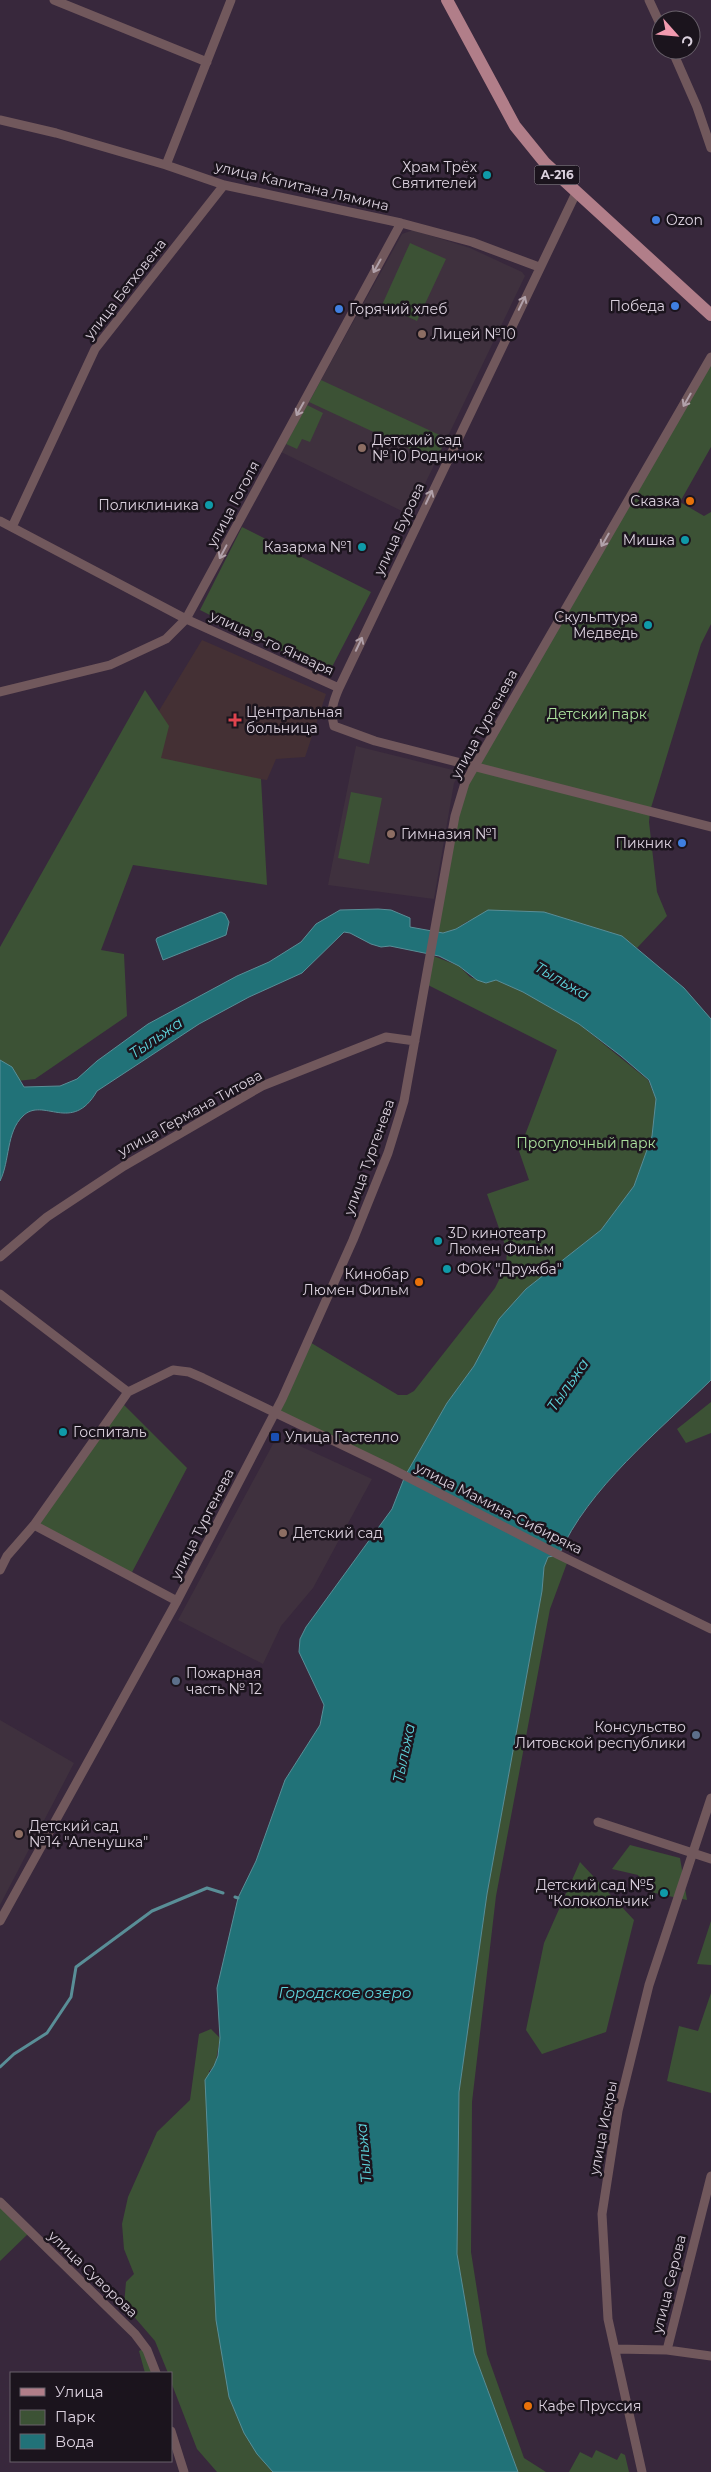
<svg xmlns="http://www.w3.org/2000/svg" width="711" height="2472" font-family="Montserrat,sans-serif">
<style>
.education{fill:#3f313e}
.medical{fill:#443034}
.green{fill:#3c5235}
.water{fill:#217278;stroke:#598e97}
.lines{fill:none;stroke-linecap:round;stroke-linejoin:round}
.stream{stroke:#598e97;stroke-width:3}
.street{stroke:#71585c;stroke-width:9}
.primary{stroke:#b17e89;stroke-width:12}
.oneway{stroke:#b1a1aa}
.culture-dot{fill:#0f9aa8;stroke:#1b141d;stroke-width:2}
.shop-dot{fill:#3f7fe0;stroke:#1b141d;stroke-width:2}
.education-dot{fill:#8d6e63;stroke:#1b141d;stroke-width:2}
.food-dot{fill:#e8710a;stroke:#1b141d;stroke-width:2}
.health-dot{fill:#e0444e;stroke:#1b141d;stroke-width:2}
.transit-dot{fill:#1a4fb4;stroke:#1b141d;stroke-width:2}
.service-dot{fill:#5c6f8a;stroke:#1b141d;stroke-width:2}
.labels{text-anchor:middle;stroke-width:5;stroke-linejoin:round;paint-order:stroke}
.shield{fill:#1b141d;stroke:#a198a4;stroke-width:1}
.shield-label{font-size:12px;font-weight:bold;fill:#dbd1de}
.poi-label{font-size:14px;fill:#dbd1de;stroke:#1b141d;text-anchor:start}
.street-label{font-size:14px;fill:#dbd1de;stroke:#1b141d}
.park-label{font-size:14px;fill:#abe09d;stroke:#1b141d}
.water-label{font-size:15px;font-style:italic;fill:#5ed4dc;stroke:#1b141d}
</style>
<rect width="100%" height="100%" fill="#38283c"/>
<path class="education" d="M413,230L470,248L522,272L525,276L410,515L281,452L402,234Z
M356,746L461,772L454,783L434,899L328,885Z
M289,1441L372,1479L313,1588L281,1626L263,1664L178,1620L273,1444Z
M0,1720L74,1763L0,1905Z"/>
<path class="medical" d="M202,640L326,694L305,757L276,759L267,780L149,764L137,747Z"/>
<path class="green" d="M410,243L446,259L417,321L382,305Z
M711,357V447L680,502L704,516L711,512V624L701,644L650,811L649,822L657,892L667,916L637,948L622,936L544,912L468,921L456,929L443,933L435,931L465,783Z
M321,380L446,438L436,461L309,402Z
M307,405L323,413L310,442L302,439L297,449L286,444Z
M242,527L371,592L332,667L317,669L200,610Z
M145,690L169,726L161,758L261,779L267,885L133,865L101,950L124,954L127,1016L35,1079L0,1083V947Z
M351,792L382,798L369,864L338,858Z
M431,955L459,966L470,977L486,983L496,980L523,992L579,1024L648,1080L656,1099L652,1136L634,1186L601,1230L526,1289L499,1319L474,1366L447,1403L405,1476L274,1413L308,1341L398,1395H407L414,1391L495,1288L506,1266L507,1251L487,1194L529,1180L519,1151L557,1050L426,984Z
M121,1402L187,1468L130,1576L34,1525Z
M711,1402V1433L686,1443L677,1429Z
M559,1555L567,1563L550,1609L496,1896L472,2102L471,2252L487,2354L524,2458L546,2472H518L474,2353L457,2254L459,2092L487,1894L542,1591L544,1567L548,1557Z
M630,1845L680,1858L687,1900L646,1891L638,1875L612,1869Z
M580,1862L634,1920L606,2032L542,2054L526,2030L544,1943Z
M711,1921V1965L697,1964Z
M711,1993V2093L667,2081L679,2026L698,2031Z
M211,2029L220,2038L215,2066L209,2071L229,2397C241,2425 252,2449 273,2472H217L197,2449L171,2382V2373H168L155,2341L124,2305L126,2282L134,2274L124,2249L122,2224L128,2197L157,2132L190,2100L199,2034Z
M0,2202L30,2232L0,2261Z
M141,2350H143L152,2373H145L139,2351Z
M596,2450L617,2460L621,2453L625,2455L629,2472H569L580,2452L592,2458Z"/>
<path class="water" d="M378,909L391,910L410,918V927L443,933L456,929L488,910L544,912L622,936L684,988L711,1019V1380C660,1430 587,1489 559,1555L548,1557L544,1567L542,1591L487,1894L459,2092L457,2254L474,2353L518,2472H273L257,2454L244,2433L229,2397L216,2320L205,2080L214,2066L218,2056L220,2038L217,1988L238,1898L256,1861L285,1780L320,1725L324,1705L299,1652L300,1639L306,1627L392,1509L405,1476L447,1403L474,1366L499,1319L526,1289L601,1230L634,1186L652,1136L656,1099L649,1080L621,1056L579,1024L523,992L496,980L486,983L477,980L459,966L439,956L390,946L381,947L371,944L350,933L344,932L302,973L249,997L199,1024L97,1091C72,1135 43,1096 23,1116C6,1132 10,1161 0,1181V1060L12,1067L24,1087L60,1086L77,1079L97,1061L148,1024L237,976L269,962L301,942L316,924L340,910Z
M221,912L225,914L229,922L226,935L163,960L156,940L157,938Z"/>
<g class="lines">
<path class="stream" d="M235,1897L238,1898
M0,2067L14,2054L47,2033L71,1997L76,1967L152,1911L207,1888L223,1893"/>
<path class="street" d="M54,0L207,62
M649,0L661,26
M672,50L697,107L711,148
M0,120L56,133L166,165L224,185L401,223L472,242L539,267
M166,165L231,0
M576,193L339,688C333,702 330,711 334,726L375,741L711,827
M0,521L186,619L339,688
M12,527L95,349L224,185
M0,692L110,665L166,639L186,619L401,223
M0,1257L47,1217L124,1166L262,1086L386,1037L415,1041
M0,1294L128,1392
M34,1525L177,1601
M0,1570L7,1556L34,1525L128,1392L173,1370L189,1372L203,1378L390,1468L559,1555L711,1629
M598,1822L711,1859
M0,1921L177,1601L282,1399L353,1240L388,1153L404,1101L455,816L465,783L711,357
M0,2202L135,2334L147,2350L156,2373
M615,2349L667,2350L711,2176
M667,2350L711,2356
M171,2431L184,2472
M642,2472L608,2319L602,2214L618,2111L649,1985L711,1798"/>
<path class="primary" d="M447,0L515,126L545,163L711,315"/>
</g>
<defs><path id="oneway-shaft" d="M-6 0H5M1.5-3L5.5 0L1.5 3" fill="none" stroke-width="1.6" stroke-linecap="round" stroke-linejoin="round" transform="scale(1.25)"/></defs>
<g class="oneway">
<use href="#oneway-shaft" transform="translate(377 266) rotate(119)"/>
<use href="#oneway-shaft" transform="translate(522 303) rotate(-64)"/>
<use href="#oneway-shaft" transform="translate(687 400) rotate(120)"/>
<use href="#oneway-shaft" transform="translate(300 409) rotate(119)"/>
<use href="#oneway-shaft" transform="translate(429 497) rotate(-65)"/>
<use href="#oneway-shaft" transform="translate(605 540) rotate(120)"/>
<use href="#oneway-shaft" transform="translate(223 552) rotate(118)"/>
<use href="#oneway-shaft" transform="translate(359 644) rotate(-65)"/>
</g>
<g class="culture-dot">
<circle cx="487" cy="175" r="5"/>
<circle cx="209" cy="505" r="5"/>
<circle cx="685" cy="540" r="5"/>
<circle cx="362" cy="547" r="5"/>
<circle cx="648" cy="625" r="5"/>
<circle cx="438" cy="1241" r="5"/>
<circle cx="447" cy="1269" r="5"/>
<circle cx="63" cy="1432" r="5"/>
<circle cx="664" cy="1893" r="5"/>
</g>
<g class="shop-dot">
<circle cx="656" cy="220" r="5"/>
<circle cx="675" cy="306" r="5"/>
<circle cx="339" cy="309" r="5"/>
<circle cx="682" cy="843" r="5"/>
</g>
<g class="education-dot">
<circle cx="422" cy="334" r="5"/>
<circle cx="362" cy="448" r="5"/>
<circle cx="391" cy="834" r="5"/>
<circle cx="283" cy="1533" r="5"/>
<circle cx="19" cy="1834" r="5"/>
</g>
<g class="food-dot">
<circle cx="690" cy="501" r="5"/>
<circle cx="419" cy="1282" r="5"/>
<circle cx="528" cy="2406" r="5"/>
</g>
<path class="health-dot" d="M232.5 712.5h5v5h5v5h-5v5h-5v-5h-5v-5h5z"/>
<rect class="transit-dot" x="270" y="1432" width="10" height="10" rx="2.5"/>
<g class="service-dot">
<circle cx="176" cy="1681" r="5"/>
<circle cx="696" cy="1735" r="5"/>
</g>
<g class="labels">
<rect class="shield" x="534.5" y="165.5" width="45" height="19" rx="4"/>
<g class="shield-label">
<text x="557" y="179">А-216</text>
</g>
<g class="poi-label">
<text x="477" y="172" text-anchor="end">Храм Трёх<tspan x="477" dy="16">Святителей</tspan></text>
<text x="666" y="225">Ozon</text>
<text x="665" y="311" text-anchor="end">Победа</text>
<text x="349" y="314">Горячий хлеб</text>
<text x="432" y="339">Лицей №10</text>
<text x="372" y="445">Детский сад<tspan x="372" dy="16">№ 10 Родничок</tspan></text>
<text x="680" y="506" text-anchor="end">Сказка</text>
<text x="199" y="510" text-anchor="end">Поликлиника</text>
<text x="675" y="545" text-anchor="end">Мишка</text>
<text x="352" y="552" text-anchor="end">Казарма №1</text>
<text x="638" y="622" text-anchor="end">Скульптура<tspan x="638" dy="16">Медведь</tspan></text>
<text x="246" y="717">Центральная<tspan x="246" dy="16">больница</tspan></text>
<text x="401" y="839">Гимназия №1</text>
<text x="672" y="848" text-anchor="end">Пикник</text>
<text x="448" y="1238">3D кинотеатр<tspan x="448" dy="16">Люмен Фильм</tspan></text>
<text x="457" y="1274">ФОК "Дружба"</text>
<text x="409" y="1279" text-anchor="end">Кинобар<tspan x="409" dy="16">Люмен Фильм</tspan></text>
<text x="73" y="1437">Госпиталь</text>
<text x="285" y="1442">Улица Гастелло</text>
<text x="293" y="1538">Детский сад</text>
<text x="186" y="1678">Пожарная<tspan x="186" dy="16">часть № 12</tspan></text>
<text x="686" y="1732" text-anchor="end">Консульство<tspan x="686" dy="16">Литовской республики</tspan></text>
<text x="29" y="1831">Детский сад<tspan x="29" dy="16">№14 "Аленушка"</tspan></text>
<text x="654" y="1890" text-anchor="end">Детский сад №5<tspan x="654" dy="16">"Колокольчик"</tspan></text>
<text x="538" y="2411">Кафе Пруссия</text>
</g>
<g class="street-label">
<text transform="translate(302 186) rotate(13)" y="5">улица Капитана Лямина</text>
<text transform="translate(125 289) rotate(-52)" y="5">улица Бетховена</text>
<text transform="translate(233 504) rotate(-62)" y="5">улица Гоголя</text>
<text transform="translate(399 529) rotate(-65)" y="5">улица Бурова</text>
<text transform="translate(272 643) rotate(25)" y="5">улица 9-го Января</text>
<text transform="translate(484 724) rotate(-61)" y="5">улица Тургенева</text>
<text transform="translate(190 1113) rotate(-29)" y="5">улица Германа Титова</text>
<text transform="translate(369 1157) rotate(-70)" y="5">улица Тургенева</text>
<text transform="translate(499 1508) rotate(27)" y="5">улица Мамина-Сибиряка</text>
<text transform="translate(202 1524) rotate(-63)" y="5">улица Тургенева</text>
<text transform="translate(603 2128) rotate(-79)" y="5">улица Искры</text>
<text transform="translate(93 2274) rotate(44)" y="5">улица Суворова</text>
<text transform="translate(669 2284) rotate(-76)" y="5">улица Серова</text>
</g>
<g class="park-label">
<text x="597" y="719">Детский парк</text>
<text x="586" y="1148">Прогулочный парк</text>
</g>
<g class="water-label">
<text transform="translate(562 981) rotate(30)" y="5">Тыльжа</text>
<text transform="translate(156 1038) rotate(-34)" y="5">Тыльжа</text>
<text transform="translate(568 1385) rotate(-55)" y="5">Тыльжа</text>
<text transform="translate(404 1753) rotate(-78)" y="5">Тыльжа</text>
<text x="345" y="1998">Городское озеро</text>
<text transform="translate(364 2153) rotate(-95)" y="5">Тыльжа</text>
</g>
</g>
<rect x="10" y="2372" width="162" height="90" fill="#1b141d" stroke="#68606a"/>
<rect x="20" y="2388" width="25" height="8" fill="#b17e89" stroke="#68606a"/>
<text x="55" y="2397" font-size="15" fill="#dbd1de">Улица</text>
<rect x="20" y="2410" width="25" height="15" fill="#3c5235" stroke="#68606a"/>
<text x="55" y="2422" font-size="15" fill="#dbd1de">Парк</text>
<rect x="20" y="2434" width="25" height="15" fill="#217278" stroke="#68606a"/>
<text x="55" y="2447" font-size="15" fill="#dbd1de">Вода</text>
<g transform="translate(676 35) rotate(117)"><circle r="24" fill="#1b141d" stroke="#68606a"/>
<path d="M0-4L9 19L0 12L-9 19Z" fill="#f29aaf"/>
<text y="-8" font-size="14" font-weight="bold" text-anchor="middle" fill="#dbd1de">С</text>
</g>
</svg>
